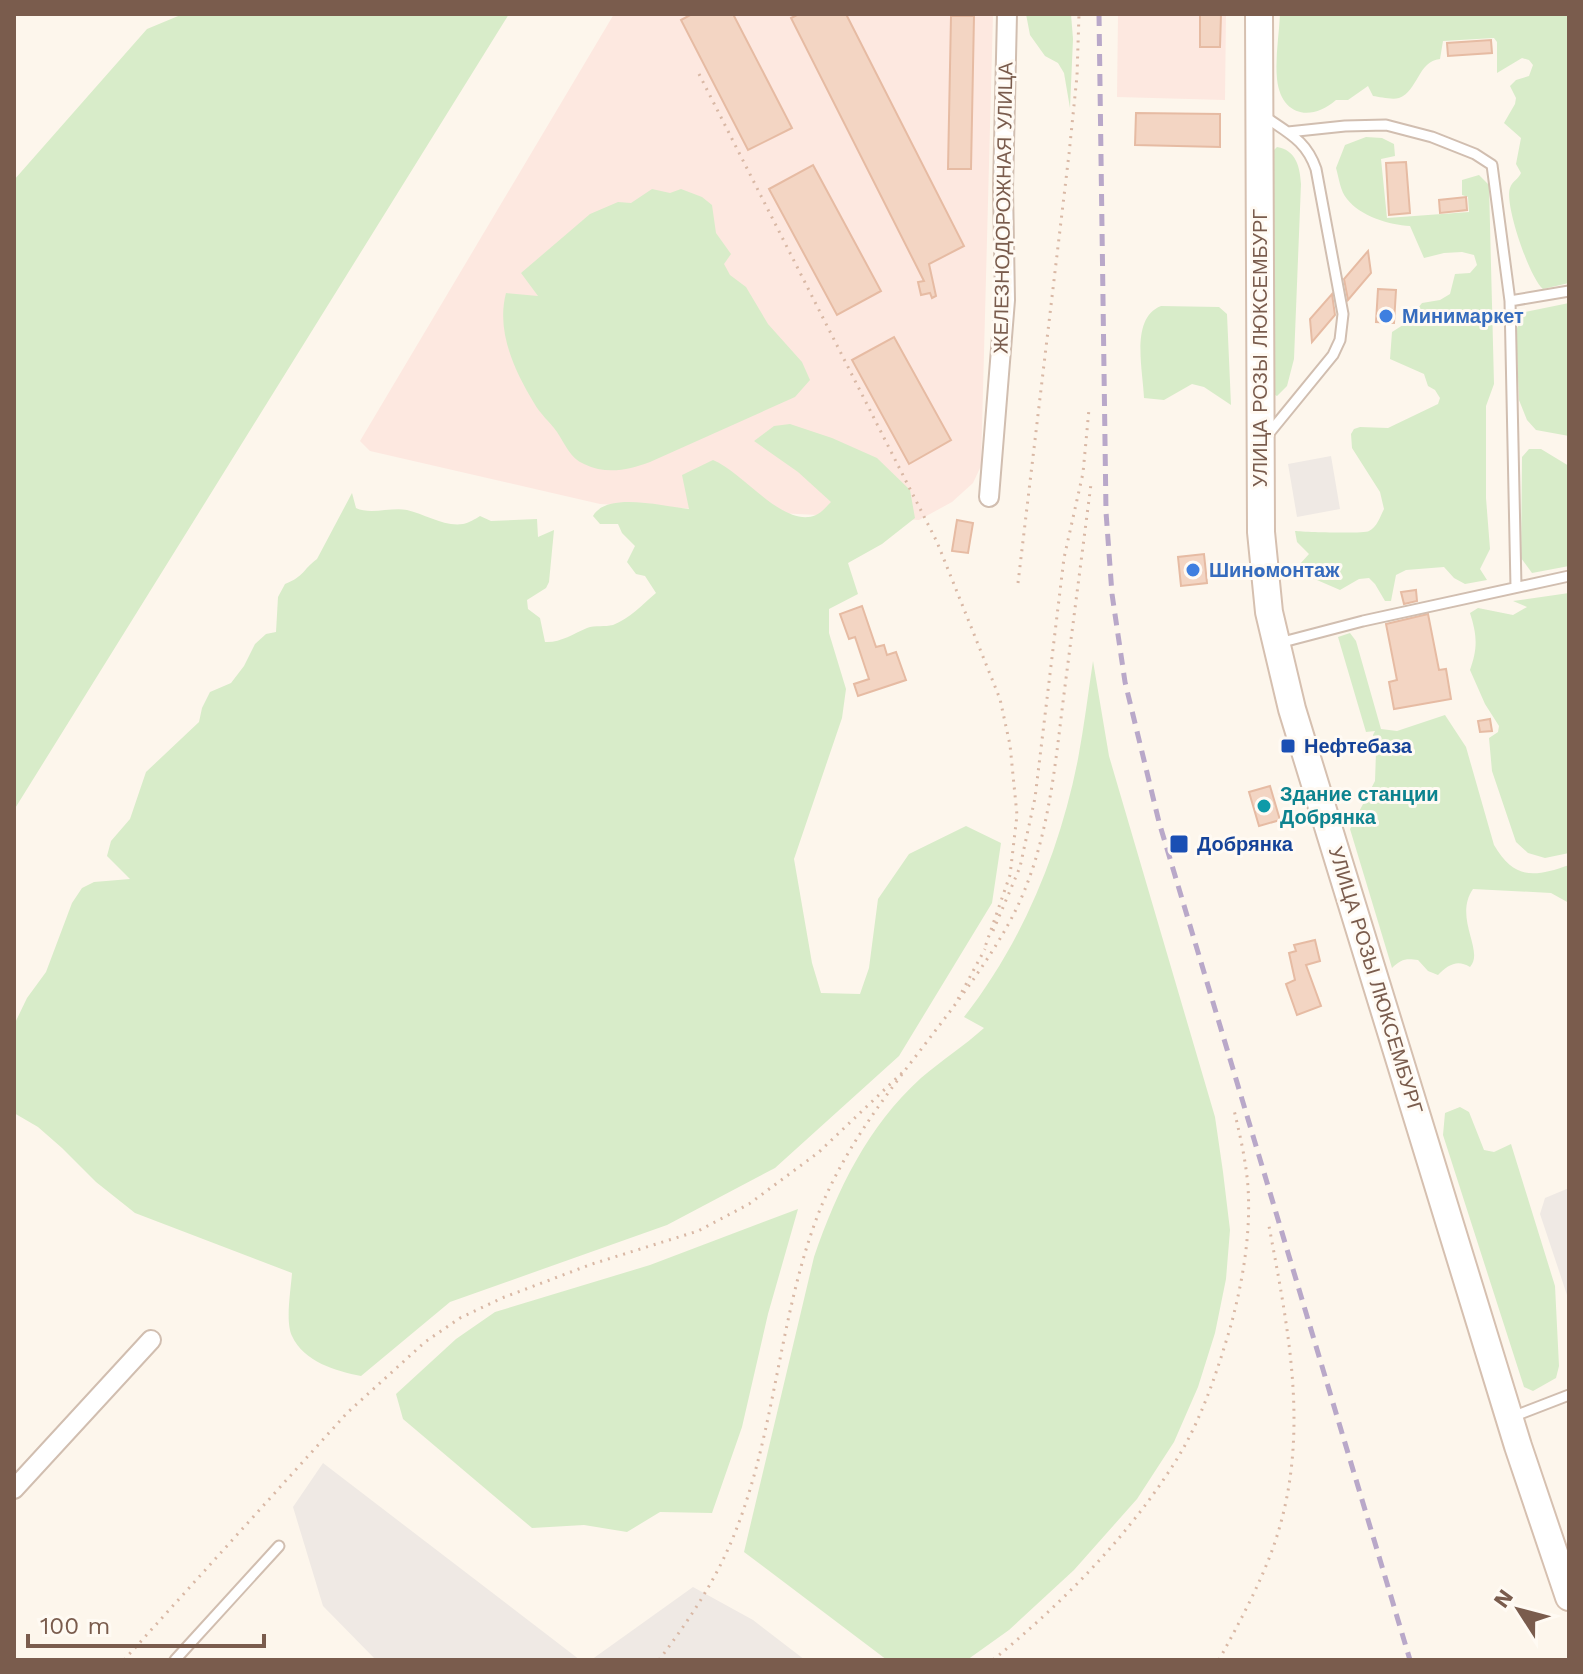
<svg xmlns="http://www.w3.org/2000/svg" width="1583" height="1674" font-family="'Work Sans',sans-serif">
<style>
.commercial{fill:#fde8e0}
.industrial{fill:#efe9e4}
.green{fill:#d8ecc9}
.building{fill:#f3d5c3;stroke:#e6bba3;stroke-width:2}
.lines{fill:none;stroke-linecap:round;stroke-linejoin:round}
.lane-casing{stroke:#d1beb0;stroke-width:13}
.street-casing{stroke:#d1beb0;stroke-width:22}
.secondary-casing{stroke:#d6c0b0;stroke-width:30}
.path{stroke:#d9b8a5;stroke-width:3;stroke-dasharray:2 6;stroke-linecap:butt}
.lane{stroke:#fff;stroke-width:9}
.street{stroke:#fff;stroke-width:18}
.secondary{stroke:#fff;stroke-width:26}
.rail{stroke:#b9a8c9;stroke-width:5;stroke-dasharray:12 8;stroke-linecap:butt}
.shop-dot{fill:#3f7fe0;stroke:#fffaf3;stroke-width:3}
.transit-dot{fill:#1a4fb4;stroke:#fffaf3;stroke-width:3}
.culture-dot{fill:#0f9aa8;stroke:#fffaf3;stroke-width:3}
.labels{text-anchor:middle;stroke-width:6;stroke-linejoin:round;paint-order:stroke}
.street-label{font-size:20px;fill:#7a5c4d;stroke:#fffaf3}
.shop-label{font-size:20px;font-weight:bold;fill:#366cbe;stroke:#fffaf3;text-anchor:start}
.transit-label{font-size:20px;font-weight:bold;fill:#164399;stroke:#fffaf3;text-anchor:start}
.culture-label{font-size:20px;font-weight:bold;fill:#0d838f;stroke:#fffaf3;text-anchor:start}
</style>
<rect width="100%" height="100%" fill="#fdf6ec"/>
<path class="commercial" d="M614,14H993L981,466L973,483L952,502L919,520L600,504L370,451L360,441Z
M1118,14H1226L1225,100L1117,97Z"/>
<path class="industrial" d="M1331,456L1340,509L1297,517L1288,464Z
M1569,1188V1301L1540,1214L1545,1198Z
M323,1463L580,1660H376L323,1606L293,1507Z
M693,1587L753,1620L805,1660H591Z"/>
<path class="green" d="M183,14H509L14,810V180L147,29Z
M1026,14H1071L1073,39L1070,108L1064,73L1058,63L1045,56L1030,35Z
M1280,14H1569V283L1543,289C1530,279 1504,204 1510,188C1512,181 1518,180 1521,173L1516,164L1521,138L1504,123L1515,104L1516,98L1510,86L1516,80L1529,76L1533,65L1529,60L1522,58L1497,73V42L1494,38L1443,41L1440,59C1418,61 1418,91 1399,98C1392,100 1380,97 1373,96L1368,86L1348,100H1336C1311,122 1281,116 1277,79C1275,58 1279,35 1280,14Z
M1366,137L1382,138L1394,144L1395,156L1381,159L1387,218L1469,212L1468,197L1462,195V180L1479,175L1489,185L1494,384L1486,406V498L1490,549L1480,569L1487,580L1465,584L1454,578L1444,567L1406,570L1396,575L1391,601H1385L1375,584L1369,578L1359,579L1340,590L1310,577L1290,575L1309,554L1297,542L1295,531C1305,532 1364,534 1369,531C1377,527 1380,517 1384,509L1380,492L1352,448L1351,434L1354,429L1360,427L1388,428L1438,404L1440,398L1435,390L1428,386L1424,374L1390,359L1392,332L1406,323L1422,303L1440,300L1450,294L1455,274L1470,273L1477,265L1474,255L1462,252L1444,253L1424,258L1410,226C1389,225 1360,216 1347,199C1340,191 1339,178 1336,168L1345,145Z
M1277,147C1296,150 1300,167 1301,184L1294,359L1287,386L1277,396L1273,394L1271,153Z
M652,189L670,193L681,189L702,197L712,205L716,233L731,254L724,264L730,275L746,287L768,324L802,362L810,380L795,397L650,462C628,470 607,475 584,464C570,458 565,444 557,432C550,422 540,414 534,403C514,370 496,331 506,293L538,296L521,273L590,214L618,202L631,203Z
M1569,303V436L1536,430L1527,420L1519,400L1516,330L1525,312Z
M1161,306L1219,307L1227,314L1231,405L1204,387L1192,384L1164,400L1144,398C1143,370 1130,318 1161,306Z
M790,424L832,438L877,458L910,490L915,518L882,544L848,563L858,594L829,609V633L846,689L842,718L794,859L812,963L821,993L860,994L869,968L878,899L909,854L966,826L1001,843L992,903L899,1056L775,1168L667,1225L450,1302L361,1376C336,1371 304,1362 292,1336C285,1322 291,1289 292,1273L135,1213L96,1182L62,1148L38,1127L14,1113V1025L27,998L46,972L72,903L82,888L94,882L130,879L107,856L111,841L130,819L146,772L199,722L202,708L210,692L231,683L244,666L255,644L266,634L276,632L278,597L285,584C305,576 302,570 317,559L352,493L356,508C370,515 391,507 407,510C425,514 444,527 463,524C469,523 475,519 480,516L491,521L537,519L538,537L554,530L549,582L546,588L527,600L528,609L540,618L545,642C560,643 573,634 587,628C595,625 605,627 613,625C629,619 643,604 656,593L645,576L636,574L627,562L635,546L622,533L618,524H600L593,516C607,491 664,507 689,509L682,475L713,460C743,472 784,529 816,515C821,513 827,506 831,502L798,472L754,441L774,426Z
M1529,449H1541L1569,466V566L1532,573L1521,558L1522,457Z
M1569,593V853L1545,858L1528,853L1516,842L1492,771L1489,738L1498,732L1499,726L1485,704L1470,670C1478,648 1477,635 1470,613L1478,608L1513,615L1527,607L1513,601Z
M1350,633L1356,641L1381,729L1397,731L1445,715L1466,747L1494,845C1514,879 1533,878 1569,865V903L1551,893L1473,889C1453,918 1485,951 1470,967C1457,959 1448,965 1438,975L1428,971L1418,960C1406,958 1401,959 1392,968L1350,829L1375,781L1376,752L1373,735L1375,731L1366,732L1338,637Z
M1093,661L1109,756L1215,1117L1223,1172L1230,1230L1226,1279L1215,1333L1198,1387L1174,1442L1137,1499L1074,1570L1009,1630L967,1660H887L744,1552L814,1257C837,1190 868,1126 921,1078C942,1060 964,1046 984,1028L964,1017C1022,943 1060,851 1078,759C1084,727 1088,694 1093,661Z
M1460,1107L1469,1112L1484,1150L1494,1152L1511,1144L1555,1286L1559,1366L1556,1378L1533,1391L1524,1387L1443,1135L1445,1113Z
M798,1209L768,1314L742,1427L712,1513L660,1512L627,1532L584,1525L532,1528L403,1419L396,1394L456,1339L495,1312L650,1265Z"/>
<path class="building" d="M692,14H733L792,128L748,150L681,20Z
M799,14H846L964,246L929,264L936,296L932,298L930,293L921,295L918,282L924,281L791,18Z
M1200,14H1221L1220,47H1200Z
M951,16H974L971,169H948Z
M1491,40L1492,53L1448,56L1447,43Z
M1136,113L1220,114V147L1135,145Z
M1406,162L1410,213L1389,215L1386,163Z
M813,165L881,291L837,315L769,189Z
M1466,197L1467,210L1440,213L1439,200Z
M1368,251L1371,273L1348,300L1344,279Z
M1378,289L1396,290L1394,323L1376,322Z
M1332,294L1335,315L1312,342L1310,319Z
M894,337L951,440L909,464L852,360Z
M957,520L973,523L968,553L952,551Z
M1204,554L1207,583L1181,586L1178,557Z
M1416,590L1417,601L1404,604L1401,592Z
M862,606L876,647L884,645L887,655L896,652L906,680L858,696L854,684L869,679L855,637L849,639L840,614Z
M1428,614L1439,670L1446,669L1451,699L1394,709L1389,682L1397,680L1386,624Z
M1490,719L1492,731L1480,732L1478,721Z
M1270,786L1280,820L1259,826L1249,792Z
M1315,940L1320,961L1306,965L1321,1006L1297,1015L1286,984L1295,980L1289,953L1296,951L1294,945Z"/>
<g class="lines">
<g class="lane-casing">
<path id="lane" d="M1264,116C1288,133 1306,140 1316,169L1343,314L1340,340L1333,355L1266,437
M1288,132L1345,126L1386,125L1432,137L1475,154L1492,165L1510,301L1516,587
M1510,301L1569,291
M1279,643L1363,621L1569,576
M1512,1417L1569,1395
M175,1660L279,1546"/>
</g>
<g class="street-casing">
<path id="street" d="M989,497L1005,300L1003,188L1007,14
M14,1489L151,1340"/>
</g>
<g class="secondary-casing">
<path id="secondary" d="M1259,14L1261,532L1269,612L1292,709L1518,1446L1569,1597"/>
</g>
<path class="path" d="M699,74L937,542L1000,699L1010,745L1017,815L1010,875L984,950
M1018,583L1069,154L1077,76L1079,14
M993,931L1020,867L1035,798L1064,558L1083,473L1089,409
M958,999L985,949
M124,1660L347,1413L425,1342L460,1318L502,1298L592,1264L698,1231L749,1204L819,1152L904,1071
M659,1660C687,1623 714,1583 732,1540C776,1435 778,1317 819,1212C862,1104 953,1024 1009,923C1048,852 1054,773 1064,694C1073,624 1082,554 1091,484
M993,1660C1064,1602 1132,1533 1180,1454C1203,1415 1218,1369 1231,1325C1243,1280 1251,1233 1248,1187C1246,1161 1240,1135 1234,1110
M1219,1660C1239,1623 1260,1585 1274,1545C1311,1438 1289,1333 1269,1226"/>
<use href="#lane" class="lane"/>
<use href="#street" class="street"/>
<use href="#secondary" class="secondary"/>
<path class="rail" d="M1099,14L1106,512L1112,594L1125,682L1159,822L1410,1660"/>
</g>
<g class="shop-dot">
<circle cx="1386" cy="316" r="8"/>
<circle cx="1193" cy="570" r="8"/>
</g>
<g class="transit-dot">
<rect x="1280" y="738" width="16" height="16" rx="4"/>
<rect x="1169" y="834" width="20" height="20" rx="4"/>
</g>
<circle class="culture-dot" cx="1264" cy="806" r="8"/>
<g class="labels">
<g class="street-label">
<text transform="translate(1003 208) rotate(-89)" y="7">ЖЕЛЕЗНОДОРОЖНАЯ УЛИЦА</text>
<text transform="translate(1260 348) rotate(-90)" y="7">УЛИЦА РОЗЫ ЛЮКСЕМБУРГ</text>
<text transform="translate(1376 980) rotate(73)" y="7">УЛИЦА РОЗЫ ЛЮКСЕМБУРГ</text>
</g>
<g class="shop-label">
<text x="1402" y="323">Минимаркет</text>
<text x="1209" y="577">Шинoмонтаж</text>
</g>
<g class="transit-label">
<text x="1304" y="753">Нефтебаза</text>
<text x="1197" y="851">Добрянка</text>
</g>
<g class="culture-label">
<text x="1280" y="801">Здание станции<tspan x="1280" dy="23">Добрянка</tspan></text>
</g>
</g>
<rect width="1583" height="1674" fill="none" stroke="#7a5c4d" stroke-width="32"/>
<g transform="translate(1519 1610) rotate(306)" stroke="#fffaf3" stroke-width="6" paint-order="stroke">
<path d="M0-6L14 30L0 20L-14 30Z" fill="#7a5c4d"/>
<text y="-12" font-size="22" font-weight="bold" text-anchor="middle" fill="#7a5c4d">N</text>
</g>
<path d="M28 1634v12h236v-12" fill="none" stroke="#7a5c4d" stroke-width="4"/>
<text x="40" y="1634" font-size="24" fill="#7a5c4d" stroke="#fffaf3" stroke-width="6" paint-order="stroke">100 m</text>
</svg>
